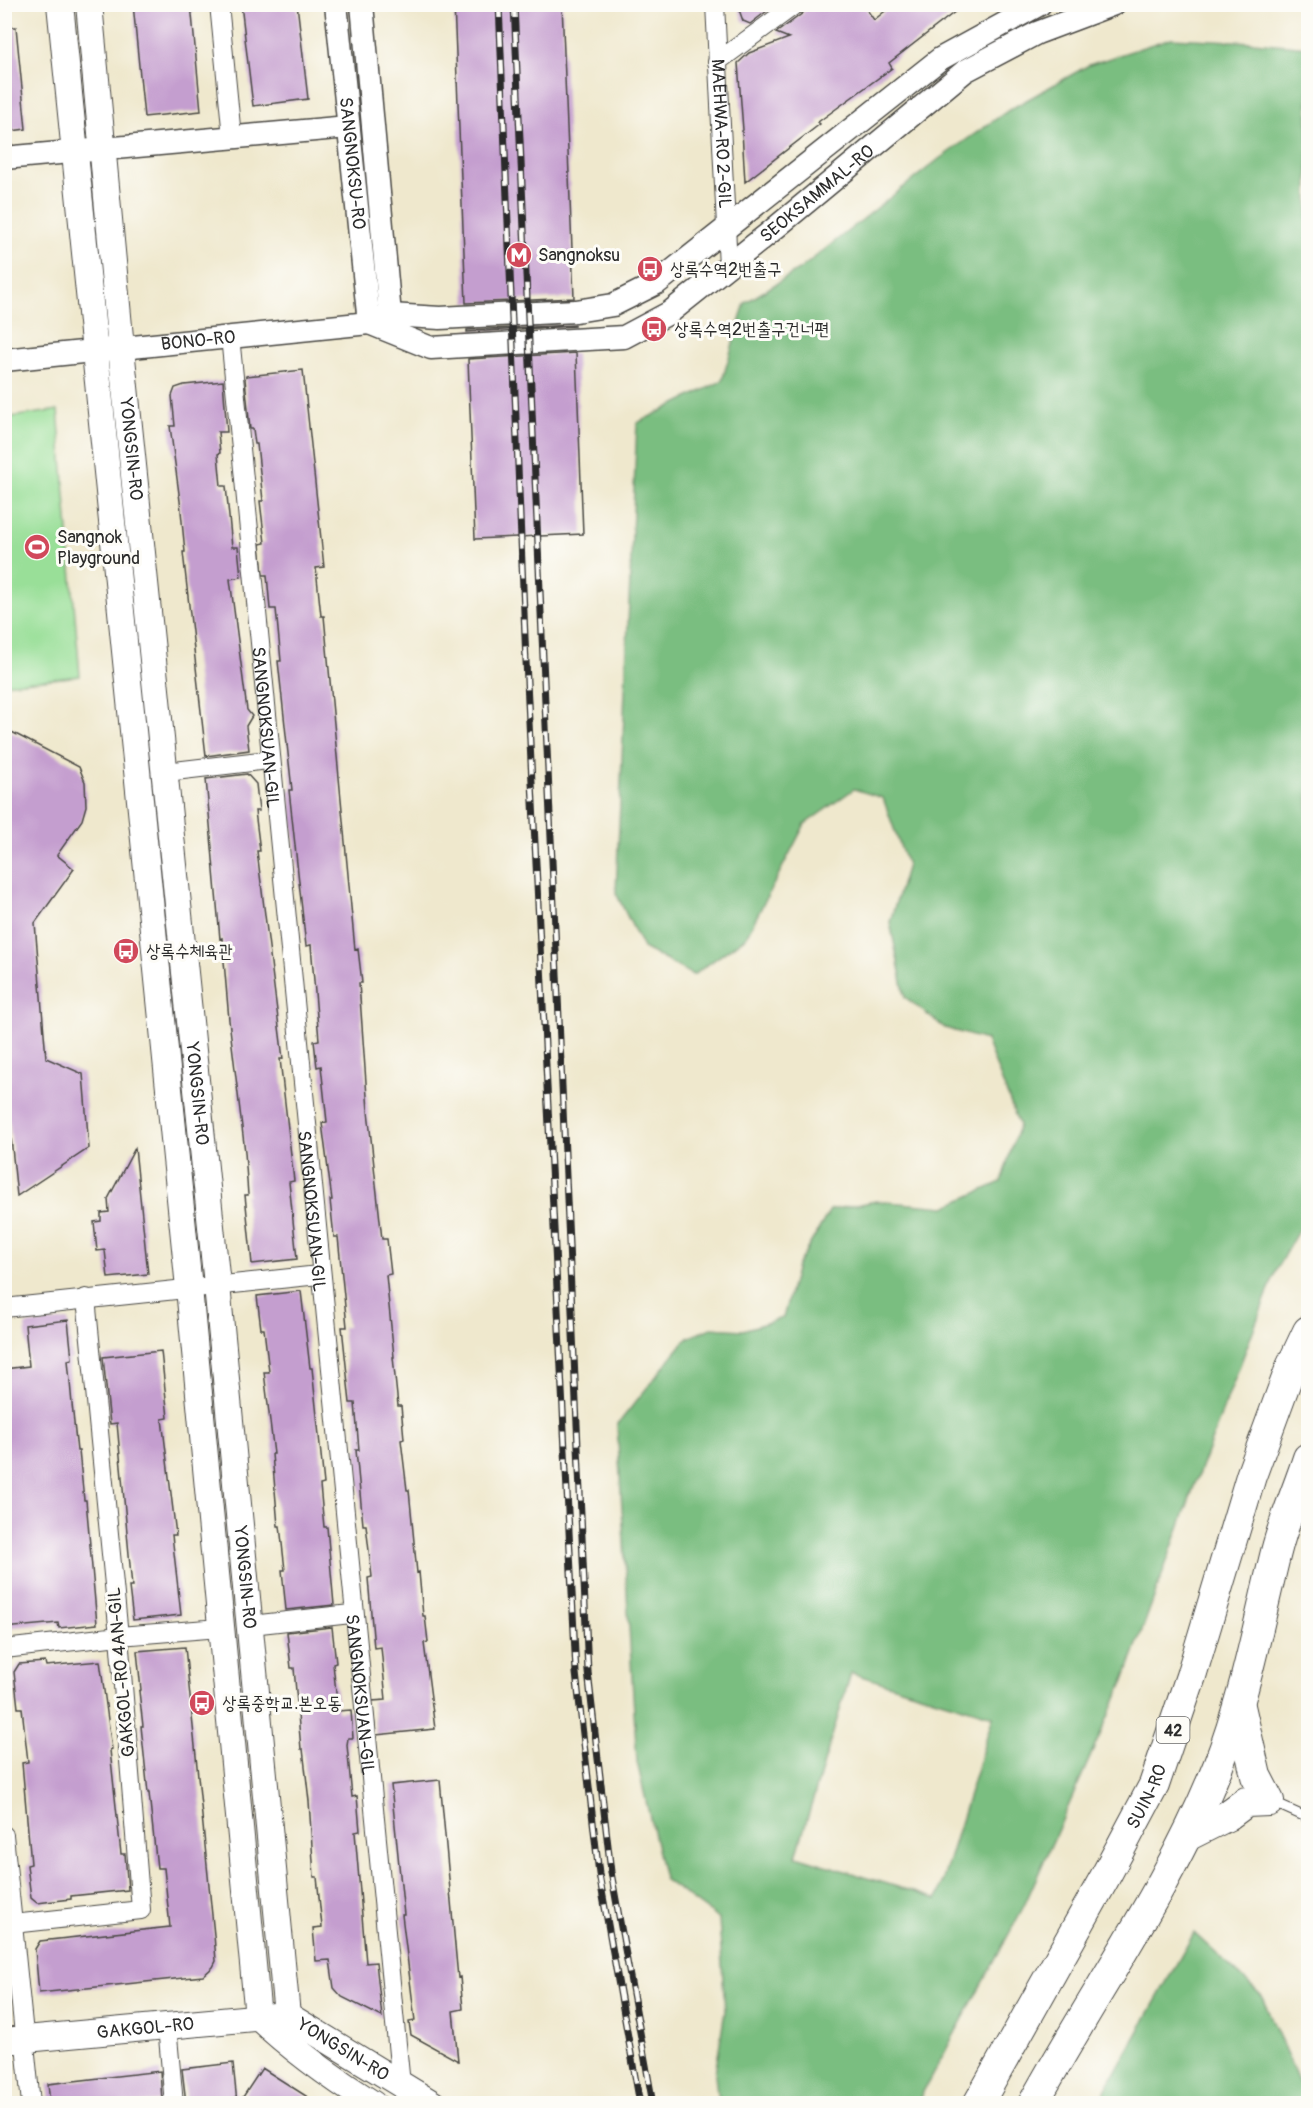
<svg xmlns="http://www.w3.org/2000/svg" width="1313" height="2108" font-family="Pangolin,'Poor Story',sans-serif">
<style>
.green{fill:#99df98;stroke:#628562;stroke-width:1.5}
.forest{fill:#7abe80;stroke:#527456;stroke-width:1.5;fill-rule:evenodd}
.building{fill:#c49ecf}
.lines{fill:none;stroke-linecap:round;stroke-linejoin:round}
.service-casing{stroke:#484743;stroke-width:11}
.minor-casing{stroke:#484743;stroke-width:20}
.tertiary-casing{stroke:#484743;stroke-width:25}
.secondary-casing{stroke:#484743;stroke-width:28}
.trunk-casing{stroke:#484743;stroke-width:32}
.service{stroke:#fff;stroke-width:9}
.minor{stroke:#fff;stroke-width:18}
.tertiary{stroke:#fff;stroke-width:22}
.secondary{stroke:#fff;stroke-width:26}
.trunk{stroke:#fff;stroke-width:30}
.rail-casing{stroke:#2b2b2b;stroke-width:7}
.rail{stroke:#fdfcf7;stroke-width:4.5;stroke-dasharray:14;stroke-linecap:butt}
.labels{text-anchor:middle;stroke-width:6;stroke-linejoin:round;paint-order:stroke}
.shield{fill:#fdfcf7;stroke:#6a6a68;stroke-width:1.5}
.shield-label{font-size:16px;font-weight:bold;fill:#2b2b2b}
.street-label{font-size:18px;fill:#2b2b2b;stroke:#fdfcf7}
.poi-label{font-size:18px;fill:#2b2b2b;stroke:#fdfcf7;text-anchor:start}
</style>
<rect width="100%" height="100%" fill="#fdfcf7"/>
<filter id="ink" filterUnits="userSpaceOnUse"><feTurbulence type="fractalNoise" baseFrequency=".0167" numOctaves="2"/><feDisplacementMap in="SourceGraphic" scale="12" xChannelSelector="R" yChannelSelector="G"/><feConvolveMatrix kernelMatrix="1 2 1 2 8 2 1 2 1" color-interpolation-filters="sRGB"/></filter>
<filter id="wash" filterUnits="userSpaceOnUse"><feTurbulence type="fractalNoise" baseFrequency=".008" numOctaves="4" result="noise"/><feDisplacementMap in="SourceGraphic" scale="24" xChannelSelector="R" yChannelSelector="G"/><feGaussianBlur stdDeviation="1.35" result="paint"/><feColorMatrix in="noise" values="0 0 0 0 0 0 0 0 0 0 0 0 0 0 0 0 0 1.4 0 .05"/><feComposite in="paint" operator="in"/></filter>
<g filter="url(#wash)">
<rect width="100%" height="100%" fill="#efe8cd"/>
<path class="green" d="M58,410L80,676L5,684V418Z"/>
<path class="forest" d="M1171,38L1253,42L1308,47V1213L1277,1268L1196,1481L1123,1683L1024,1906L917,2103H718L715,2074L725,2011L719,1919L664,1879L637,1762L617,1425L687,1338L711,1328L743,1330L783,1318L797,1266L830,1210L876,1201L945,1207L1001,1182L1019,1125L986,1040L945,1028L905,997L890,922L907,865L883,798L854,789L805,824L746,937L693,975L643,948L616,893L637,423L722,381L745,303L800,269L939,159L1009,110L1089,65ZM851,1673L993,1716L937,1899L796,1856Z
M1194,1933L1261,1995L1308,2103H1098Z"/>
<g id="blocks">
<path class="building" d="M133,4H191L201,111L144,117Z
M241,4H297L308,99L253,106Z
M454,4H562L574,298L466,303Z
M737,4H776L750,24L743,21Z
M807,4H863L874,20L894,4H965L889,63L892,68L818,122L820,124L745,182L742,131L743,130L738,63L749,53L789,38L776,33L803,13Z
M4,27H16L26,129L4,132Z
M575,325V326L467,332V330Z
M576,353L583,534L475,539L468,359Z
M303,370L324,567L316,568L321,616H324L355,950L358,949L362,983H359L368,1111L382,1239H387L391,1274L386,1275L394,1357H393L398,1406H401L404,1439L401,1440L407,1490H409L417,1573L419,1572L423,1616H425L428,1642L424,1643L435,1729L376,1735L372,1701L386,1700L381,1647L374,1648L368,1578L372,1577L366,1525H363L356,1450H359L355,1403H350L342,1327H347L343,1286L338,1237H334L330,1200H332L322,1123L327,1122L321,1066L317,1067L314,1041L319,1040L311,945L306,946L289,790H292L278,661H281L276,609H270L267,575H263L260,544L265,543L260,501H263L257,444H255L253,429H250L245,379L246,376Z
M223,381L227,432H218L220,453L218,454L221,486H226L232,547H238L241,577L230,579L247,710L252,716L246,726L249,750L206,756L183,552H185L180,501L170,426H175L172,396L175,388L184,385Z
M4,728L79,767L85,782L86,806L82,820L57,855L74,869L35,923L46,1058L83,1074L89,1148L17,1196L4,1070Z
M247,774L256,784L259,811H255L260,851H257L283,1059H280L294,1181L289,1182L297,1259L252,1264L245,1195H248L245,1152L229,1020L222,938L220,939L206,779Z
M135,1148L148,1274L108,1278L105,1250L97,1251L94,1222L101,1221V1213L109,1212L108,1199Z
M301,1291L310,1368H312L324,1484L320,1485L324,1527H327L334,1605L286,1610L282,1570H285L280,1526H278L272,1454H274L264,1372H269L264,1329H261L257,1296Z
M68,1320L72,1359L68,1360L72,1404L77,1451H79L84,1500H86L97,1624L59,1628L58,1623L4,1628V1369L29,1366L25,1325Z
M161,1351L168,1418L162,1419L176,1535H172L181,1615L133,1620L129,1587H132L117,1423L110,1424L103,1357Z
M332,1627L336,1663L333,1664L338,1711L351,1710L353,1738H348L347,1745L352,1797L357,1796L360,1831L355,1832L366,1963L376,1962L382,2017L342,1997L334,1988L330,1960L316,1961L313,1928L322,1927L317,1877H314L309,1801L303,1749H301L294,1668H291L287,1632Z
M185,1647L214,1935L216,1961L213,1967L203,1976L39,1993L35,1949L40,1941L170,1927L164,1868H157L149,1793H148L141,1726H143L139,1691L141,1690L137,1651Z
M100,1661L112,1749L110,1750L121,1854H125L128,1890L71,1896V1899L37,1903L31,1898L27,1865L31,1864L22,1763L28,1762L22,1708H18L14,1672L19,1664L45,1662L46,1666Z
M440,1780L458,1978L460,1977L463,2009L453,2011L458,2061L411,2035L409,2022L415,2021L402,1915H404L391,1785Z
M233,2063L237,2103H186L182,2069Z
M262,2068L317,2103H239Z
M160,2071L162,2101L138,2103H50L48,2084Z"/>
</g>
</g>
<g filter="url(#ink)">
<use href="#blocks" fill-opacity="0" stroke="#484743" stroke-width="1.5"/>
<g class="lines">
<g class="service-casing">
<path id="service" d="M1272,1802L1308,1818"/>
</g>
<g class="minor-casing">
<g id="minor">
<path d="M219,4L232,137"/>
<path id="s1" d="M715,4L728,266"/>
<path d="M717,62L796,4"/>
<path id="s2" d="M230,336C282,919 339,1502 401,2085"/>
<path d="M166,772L268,760"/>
<path d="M4,1308L319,1275"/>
<path d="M251,1625L351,1614"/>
<path d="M4,1649L119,1636L220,1628"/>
<path d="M4,1835L31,2104"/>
<path d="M4,1925L141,1910L119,1636L86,1298"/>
<path d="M167,2026L174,2104"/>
</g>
</g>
<g class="tertiary-casing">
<g id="tertiary">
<path id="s3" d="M336,4L369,323L431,348L624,337L669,313L768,234L965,71L1037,33L1114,4"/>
<path d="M362,4L390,315"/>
<path d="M4,158L348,127"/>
<path id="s4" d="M4,360L369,323L390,315L440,318L576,311L613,305L657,283L940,59L1040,4"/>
</g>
</g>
<g class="secondary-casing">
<g id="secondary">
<path d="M60,4L189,1288L258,2017C293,2050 332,2078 373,2104"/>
<path id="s5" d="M89,4L121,348L217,1285L287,2015"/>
<path id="s6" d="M287,2015L433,2104"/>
<path id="s7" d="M4,2041L275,2016"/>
</g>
</g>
<g class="trunk-casing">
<g id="trunk">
<path d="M1189,1835L1227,1816L1246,1802L1269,1801L1256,1776L1240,1706"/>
<path id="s8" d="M978,2104L1104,1879L1154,1785L1191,1676L1251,1476L1291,1367L1308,1331"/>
<path d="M1033,2104C1095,1991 1170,1886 1218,1766C1245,1697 1258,1624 1276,1552C1284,1520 1298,1489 1308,1458"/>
</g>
</g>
<use href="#service" class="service"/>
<use href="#minor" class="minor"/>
<use href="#tertiary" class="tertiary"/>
<use href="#secondary" class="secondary"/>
<use href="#trunk" class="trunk"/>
<g class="rail-casing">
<path id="rail" d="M499,4L526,661L576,1673L599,1874L640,2104
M514,4L588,1672L611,1872L653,2104"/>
</g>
<use href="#rail" class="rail"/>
</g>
</g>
<defs>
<g id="metro-disc" transform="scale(1.35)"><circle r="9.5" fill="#d1495b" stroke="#fdfcf7"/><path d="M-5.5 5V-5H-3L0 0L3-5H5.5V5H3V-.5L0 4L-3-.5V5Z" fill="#fff"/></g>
<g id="bus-disc" transform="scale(1.35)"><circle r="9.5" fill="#d1495b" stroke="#fdfcf7"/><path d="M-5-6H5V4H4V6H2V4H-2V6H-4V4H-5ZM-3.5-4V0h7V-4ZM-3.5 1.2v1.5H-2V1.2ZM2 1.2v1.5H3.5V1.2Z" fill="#fff"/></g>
<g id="stadium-disc" transform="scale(1.35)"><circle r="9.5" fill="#d1495b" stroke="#fdfcf7"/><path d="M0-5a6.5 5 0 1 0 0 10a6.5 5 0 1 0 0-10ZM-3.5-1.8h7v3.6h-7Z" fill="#fff"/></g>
</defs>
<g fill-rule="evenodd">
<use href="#metro-disc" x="519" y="255"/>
<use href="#bus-disc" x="650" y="269"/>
<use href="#bus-disc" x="654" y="329"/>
<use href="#stadium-disc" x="37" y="547"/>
<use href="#bus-disc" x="126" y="951"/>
<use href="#bus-disc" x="202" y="1703"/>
</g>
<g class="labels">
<rect class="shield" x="1156.5" y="1717" width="33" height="26" rx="4.5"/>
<g class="shield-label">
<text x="1173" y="1736">42</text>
</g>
<g class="street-label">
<text dy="6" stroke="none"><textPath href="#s1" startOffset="130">MAEHWA-RO 2-GIL</textPath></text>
<text dy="6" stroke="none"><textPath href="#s3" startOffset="160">SANGNOKSU-RO</textPath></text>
<text dy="6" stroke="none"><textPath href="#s3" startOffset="822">SEOKSAMMAL-RO</textPath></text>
<text dy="6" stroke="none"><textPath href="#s4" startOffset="195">BONO-RO</textPath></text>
<text dy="6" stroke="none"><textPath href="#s5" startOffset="447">YONGSIN-RO</textPath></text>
<text dy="6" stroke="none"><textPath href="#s2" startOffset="393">SANGNOKSUAN-GIL</textPath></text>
<text dy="6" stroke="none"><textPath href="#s5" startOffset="1095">YONGSIN-RO</textPath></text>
<text dy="6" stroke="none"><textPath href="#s2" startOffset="879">SANGNOKSUAN-GIL</textPath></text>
<text dy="6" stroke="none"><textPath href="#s5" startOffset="1581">YONGSIN-RO</textPath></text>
<text transform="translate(121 1672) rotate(-95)" y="6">GAKGOL-RO 4AN-GIL</text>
<text dy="6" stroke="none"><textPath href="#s2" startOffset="1365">SANGNOKSUAN-GIL</textPath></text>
<text dy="6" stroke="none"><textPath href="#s8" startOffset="351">SUIN-RO</textPath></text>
<text dy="6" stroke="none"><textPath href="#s7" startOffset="142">GAKGOL-RO</textPath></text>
<text dy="6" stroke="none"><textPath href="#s6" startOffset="66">YONGSIN-RO</textPath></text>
</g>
<g class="poi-label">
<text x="538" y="261">Sangnoksu</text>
<text x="670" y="275">상록수역2번출구</text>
<text x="674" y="335">상록수역2번출구건너편</text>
<text x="57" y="543">Sangnok<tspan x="57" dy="21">Playground</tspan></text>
<text x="146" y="957">상록수체육관</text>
<text x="222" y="1709">상록중학교.본오동</text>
</g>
</g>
<rect width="1313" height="2108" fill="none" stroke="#fdfcf7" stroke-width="24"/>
</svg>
